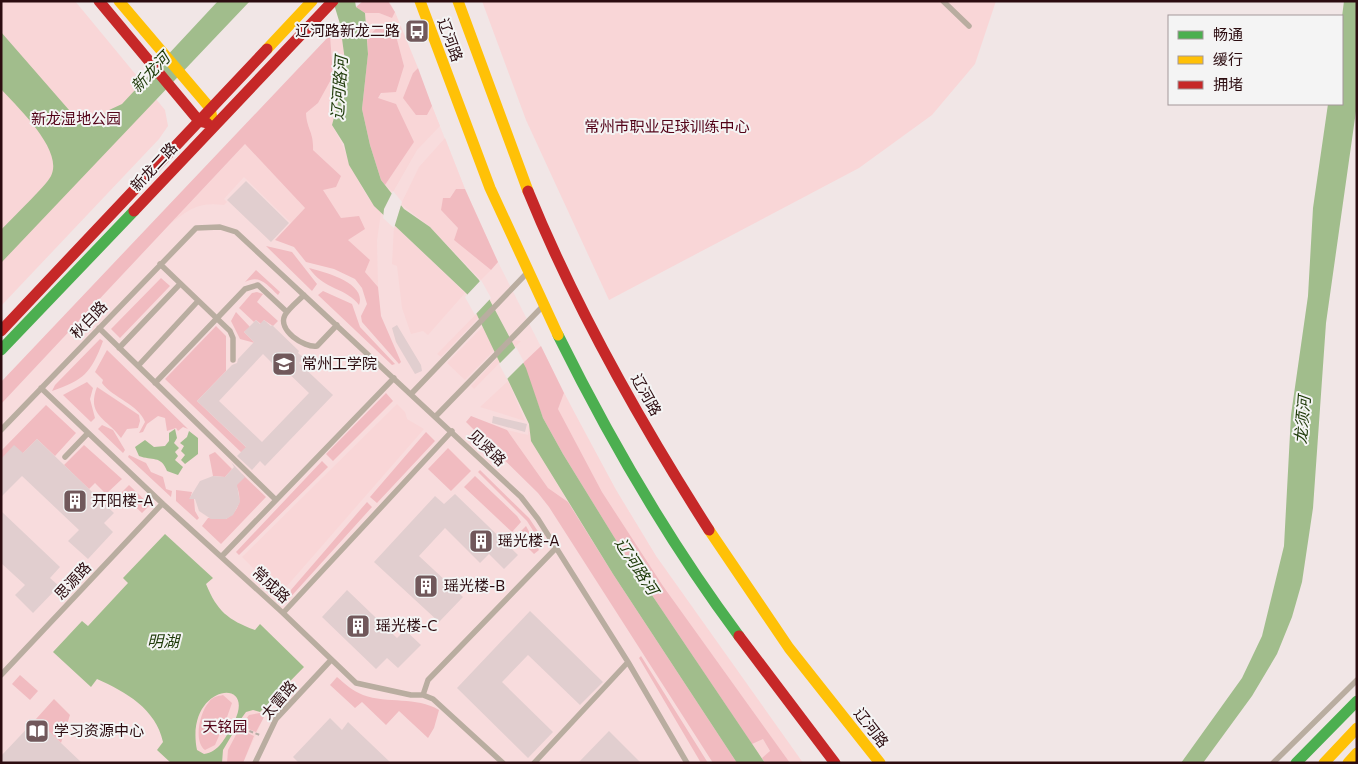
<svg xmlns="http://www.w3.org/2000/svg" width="1358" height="764" font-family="Commissioner,'Noto Sans SC',sans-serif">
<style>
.built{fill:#f8dcdd}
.green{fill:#f9d6d7}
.forest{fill:#f1bbc0}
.water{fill:#a1bd8c}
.pier{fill:#f1e6e6}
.building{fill:#e1cecf;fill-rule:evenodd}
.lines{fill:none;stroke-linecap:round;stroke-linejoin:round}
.path{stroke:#b8aea7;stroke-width:2;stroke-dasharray:4 2.5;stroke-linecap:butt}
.lane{stroke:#b9ada0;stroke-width:5.5}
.fast{stroke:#4caf50;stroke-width:11}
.slow{stroke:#ffc107;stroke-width:11}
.jam{stroke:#c62828;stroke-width:11}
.labels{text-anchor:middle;stroke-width:4;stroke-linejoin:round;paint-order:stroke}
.poi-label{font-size:15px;fill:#2c0c10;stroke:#f4f4f4;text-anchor:start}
.street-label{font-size:15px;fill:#2c0c10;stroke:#f4f4f4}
.park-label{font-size:15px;fill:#530318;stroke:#f4f4f4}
.water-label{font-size:16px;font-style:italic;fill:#1d3907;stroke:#f4f4f4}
</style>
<rect width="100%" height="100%" fill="#f1e6e6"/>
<path class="built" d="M363,1H388L392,6L465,189L498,262L581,426L616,490L656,556L803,763H1V382Z"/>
<path class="green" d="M1,1H75L165,110L168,126L159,139L1,306Z
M482,1H996L975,64L932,115L859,168L609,300L526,120Z
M395,12L418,68L413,73L427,115L432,106L440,126L417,150L393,192L385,185L414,142L378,98L404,66L395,32L377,28L367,37L365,13H379L392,18Z
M340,24L346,68L334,87L338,103L332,125C349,154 356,189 381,212L377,241L378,287L365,272L370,260L348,240L341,218L322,190L341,176L313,150C314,133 307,129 306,113L318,103L333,76L330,35Z
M445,138L465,189H456L441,210L458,228L454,240L491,270L481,280L430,227L401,204L419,167Z
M245,144L305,208L291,223L244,177L224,199L227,202L224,205C198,202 190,209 170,224Z
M394,225L465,293L428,335L423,331L411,334L402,308L397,266L392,264Z
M484,306V312L441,357L437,354Z
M490,319L508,336L465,380L447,363Z
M514,340L521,341L474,389L471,386Z
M508,381L525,421L480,407Z
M564,393L616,490L656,556L803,763L789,762L663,586L602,492L558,409Z
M397,404L405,412L407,419L424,429L280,594L266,581L263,574L256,571L242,557Z
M529,425L531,441L568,502L548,488L507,430L528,435Z
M214,688L233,692L264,717L243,763H205L191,754L201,700Z
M763,738L770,752L762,758L752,744Z"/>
<path class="forest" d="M363,1H388L395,12L392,18L379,13H365L356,7Z
M377,28L395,32L404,66L396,92L381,93L378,98L396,104L414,142L385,185L381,180L370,145L362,109L368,54L367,37Z
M330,35L333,76L318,103L306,113C307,130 314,132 313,150L341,176L336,187L323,190L341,218L359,216L365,229L348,240L370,260L365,272L378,287L381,316L401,362L399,364L362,322L361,316L367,304L362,288L355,279L334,269L306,262L294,247L275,240L305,208L245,144L1,404V382Z
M418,68L432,106L427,115H416L403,98L413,73Z
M456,189H465L498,262L491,270L454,240L458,228L441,210L443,198H450Z
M266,246L292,252L317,284L312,291Z
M309,268C325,272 367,283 359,305C347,288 324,290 309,268Z
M256,270L280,292L278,295C267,285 260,274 245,282Z
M161,278L170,286L120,338L111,329Z
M323,291L352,304L360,327L395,364L392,365L318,295Z
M257,292L263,294L257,302L278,321L273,326L264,320L261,324L256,320L254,322L239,308L252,293Z
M236,312L250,327L244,332L255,343L240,339L231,321Z
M216,326L226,336V371L197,401L249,450L244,455L165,379Z
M100,339L103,341C91,373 84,380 52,391L55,385Z
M541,346L564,393L558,409L602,492L663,586L790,763H765L762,758L770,751L763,739L752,744L625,555L563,454L543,418L523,363Z
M107,350L188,429L183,427L178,431L176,428L167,431L165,418L158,416L147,424L143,432L139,433L145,422C138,404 113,398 102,383L103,380L95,372Z
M87,382L93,388L90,399L95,418L91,422L63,395Z
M97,387L139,415L140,421L138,428L127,429L121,438C107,418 86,416 97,387Z
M386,393L393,401L333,461L326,454Z
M46,405L76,433L55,456L37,439L23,453L1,459V451Z
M471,416L507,430L548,488L568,502L613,574L737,763H713L549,507L538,493L466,422Z
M102,425L113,430L125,450L123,453L98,429Z
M426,432L435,441L377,503L370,497Z
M84,445L122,479L106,494L95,483L89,489L64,465Z
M448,448L471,471L451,491L428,469Z
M215,452L232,469L225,477L213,476L209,455Z
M129,455L146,463L151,472L163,477L166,489L172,491L171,497L128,457Z
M322,461L328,467L239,555L236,552Z
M480,470L529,518L545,542L542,545L527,521L478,472Z
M242,474L266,497L221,544L202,526L208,518L226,519C241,510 243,496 234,481Z
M475,476L517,516L521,522L512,532L464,487Z
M129,485L150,505L142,513L121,493Z
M176,490L192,492L190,499H194L195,511L199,518L197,520L176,501Z
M367,502L372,507L287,601L284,598Z
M526,526L539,550L534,554L516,536Z
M641,656L708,763H701L639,658Z
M20,675L38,691L30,700L12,684Z
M337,677C345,684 353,691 363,695C388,704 416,696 439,710L434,728L428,738L399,711L386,725L362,702L355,708L330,685Z
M223,695L232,703L226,720L215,718L213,721L224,724L215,745L205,750C193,741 200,712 209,702C212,697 218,696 223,695Z
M54,699L70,715L61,743L36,719Z
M260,713L264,717L256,732L241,726L249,715Z
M239,729L254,736L243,763H227L228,750Z"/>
<path class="water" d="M218,1H250L1,263V230C12,218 46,186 51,176C64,150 17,107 1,89V32L76,118L85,125H94L107,111L122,104Z
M333,1H355L356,7L365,13L368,54L362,109L370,145L381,180L404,209L430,227L479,280L526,368L543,418L563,454L627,558L765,763H737L613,574L531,441L529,424L467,294L374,206L349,165L344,144L332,125L338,103L334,87L346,68L340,24Z
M1344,1H1357V104L1326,323L1313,508L1302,582L1292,617L1277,654L1252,696L1203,763H1181L1242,678L1262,636L1284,546L1291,415L1308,296L1313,208L1328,104H1342V17Z
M175,429L177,438L174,443L179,448L175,452L178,456L175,460L183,467L178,475L167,471C161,455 152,461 139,456L135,447L145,440L154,447L165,446L169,441V433Z
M189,431L198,438V454L185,464L181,460L185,455L181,451L184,446L180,443L187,437Z
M165,534L213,578L206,584C217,611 228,620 255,630L260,624L304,667L260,712L253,710L246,712L238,723L234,722C258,675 184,685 197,750L204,754C219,752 225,738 232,726L236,728L223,750L222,763H171L157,750L163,742C156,709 126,692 97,679L91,687L53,652L82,621L88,626L128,583L123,578Z"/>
<path class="pier" d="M393,191L402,202L394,228L383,218L384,209Z
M481,280L491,298L475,315L465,297Z
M516,347L524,362L507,379L499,364Z"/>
<path class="building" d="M246,181L289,223L271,242L227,200Z
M256,320L260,324L264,320L271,326L272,325L299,351L298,353L304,358L299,363L333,395L265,466L260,461L252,470L237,456L246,447L197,401L232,365L237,363L238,359L254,342L244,332ZM263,354L277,368L280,365L309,393L262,442L219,401Z
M397,325L421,365L422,371L415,374L396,342L392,328Z
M493,416L527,424L525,432L492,423Z
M37,439L114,513L104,523L113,532L88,559L68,541L79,530L22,476L1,497V459L14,445L23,453Z
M231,462L245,477L237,485L240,502L233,515L226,519H211L199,511L195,499H189L200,481L213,476L225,477L234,467Z
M455,494L518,555L504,569L489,554L480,563L445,528L419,556L463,597L439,622L374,562L435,496L444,504Z
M1,511L60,567L50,578L59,586L33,613L15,595L25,585L1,563Z
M347,590L397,638L405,630L421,645L398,668L387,658L376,669L322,617Z
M530,611L603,682L580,705L528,655L502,682L553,732L528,758L457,688Z
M330,718L342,730L348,722L391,763H299L293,757Z
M36,719L61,743L82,763H1V756Z
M609,731L641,763H578Z"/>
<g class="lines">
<path class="path" d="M225,722L260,735"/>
<path class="lane" d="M943,1L969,26
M160,264L230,331L233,338V360
M304,295C298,301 289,308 285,315C277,330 304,348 317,346L337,325
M99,328L276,500
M119,348L180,284
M138,366L198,301
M155,383L245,289L258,285L287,312
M41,388L163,504L283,613L356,683L411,695H423L433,699L503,763
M412,393L526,274
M436,416L541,308
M1,430L196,228L220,227L236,232L521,497L538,519L628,662L687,763
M65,457L88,433
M222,556L394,378
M283,613L452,431
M1,675L162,504
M423,695L428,680L556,548
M255,763L276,719L331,660
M534,763L628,662
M1273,763L1357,680"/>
<path class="fast" d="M558,335C610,440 669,542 739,636
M1,350L134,211
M1296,763L1357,701"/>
<path class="slow" d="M119,1L210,108L212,118
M420,1L490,188L558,335
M458,1L528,191
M267,49L312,1
M709,530L789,648L880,763
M1324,763L1357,728
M1348,763L1357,753"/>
<path class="jam" d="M99,1L199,121L207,123
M528,191C576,309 640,422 709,530
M134,211L333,1
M1,331L267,49
M739,636L835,763"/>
</g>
<defs>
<g id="bus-square" transform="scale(1.25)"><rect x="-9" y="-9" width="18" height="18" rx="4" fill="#71585b" stroke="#f4f4f4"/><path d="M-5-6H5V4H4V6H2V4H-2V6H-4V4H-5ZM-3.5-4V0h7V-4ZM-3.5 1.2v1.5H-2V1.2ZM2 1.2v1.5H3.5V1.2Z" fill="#fff"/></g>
<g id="university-square" transform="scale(1.25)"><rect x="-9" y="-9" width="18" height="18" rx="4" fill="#71585b" stroke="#f4f4f4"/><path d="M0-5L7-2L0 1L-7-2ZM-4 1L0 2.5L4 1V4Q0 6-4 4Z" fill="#fff"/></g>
<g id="building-square" transform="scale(1.25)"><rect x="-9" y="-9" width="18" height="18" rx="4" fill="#71585b" stroke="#f4f4f4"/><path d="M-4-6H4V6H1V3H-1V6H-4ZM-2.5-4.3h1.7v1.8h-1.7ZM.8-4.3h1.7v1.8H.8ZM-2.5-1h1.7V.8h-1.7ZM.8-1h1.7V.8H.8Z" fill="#fff"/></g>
<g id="library-square" transform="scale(1.25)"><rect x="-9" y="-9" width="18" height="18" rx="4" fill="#71585b" stroke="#f4f4f4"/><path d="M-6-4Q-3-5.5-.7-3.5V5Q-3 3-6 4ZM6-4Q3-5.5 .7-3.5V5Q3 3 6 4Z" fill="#fff"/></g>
</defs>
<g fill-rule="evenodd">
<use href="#bus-square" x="417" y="31"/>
<use href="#university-square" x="284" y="364"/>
<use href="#building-square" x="75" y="501"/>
<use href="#building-square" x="481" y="541"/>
<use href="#building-square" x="426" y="586"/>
<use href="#building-square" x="358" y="626"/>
<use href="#library-square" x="37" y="731"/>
</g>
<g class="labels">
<g class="poi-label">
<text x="400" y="36" text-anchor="end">辽河路新龙二路</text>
<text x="302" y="369">常州工学院</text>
<text x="92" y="506">开阳楼-A</text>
<text x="498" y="546">瑶光楼-A</text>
<text x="444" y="591">瑶光楼-B</text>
<text x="376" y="631">瑶光楼-C</text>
<text x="54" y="736">学习资源中心</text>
</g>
<g class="street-label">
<text transform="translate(450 40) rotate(70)" y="5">辽河路</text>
<text transform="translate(154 167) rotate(-47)" y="5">新龙二路</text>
<text transform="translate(89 320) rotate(-46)" y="5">秋白路</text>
<text transform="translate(646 395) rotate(61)" y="5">辽河路</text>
<text transform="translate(487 448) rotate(43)" y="5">见贤路</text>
<text transform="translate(73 581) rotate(-47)" y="5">思源路</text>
<text transform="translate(271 585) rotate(43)" y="5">常成路</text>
<text transform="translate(279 700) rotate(-50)" y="5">太雷路</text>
<text transform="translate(871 728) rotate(52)" y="5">辽河路</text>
</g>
<g class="park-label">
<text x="76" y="124">新龙湿地公园</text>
<text x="667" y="132">常州市职业足球训练中心</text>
<text x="225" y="732">天铭园</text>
</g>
<g class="water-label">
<text transform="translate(150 72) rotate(-46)" y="6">新龙河</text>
<text transform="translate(339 88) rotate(-86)" y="6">辽河路河</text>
<text transform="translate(1302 420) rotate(-85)" y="6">龙须河</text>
<text transform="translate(637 566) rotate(57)" y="6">辽河路河</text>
<text x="163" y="647">明湖</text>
</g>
</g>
<rect width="1358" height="764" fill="none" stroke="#2c0c10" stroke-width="5"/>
<rect x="1168" y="15" width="175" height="90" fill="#f4f4f4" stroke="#a49799"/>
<rect x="1178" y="31" width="25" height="8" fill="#4caf50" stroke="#a49799"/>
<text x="1213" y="40" font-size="15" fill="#2c0c10">畅通</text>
<rect x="1178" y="56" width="25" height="8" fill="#ffc107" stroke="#a49799"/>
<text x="1213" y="65" font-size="15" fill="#2c0c10">缓行</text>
<rect x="1178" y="81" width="25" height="8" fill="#c62828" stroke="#a49799"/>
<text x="1213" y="90" font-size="15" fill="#2c0c10">拥堵</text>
</svg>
